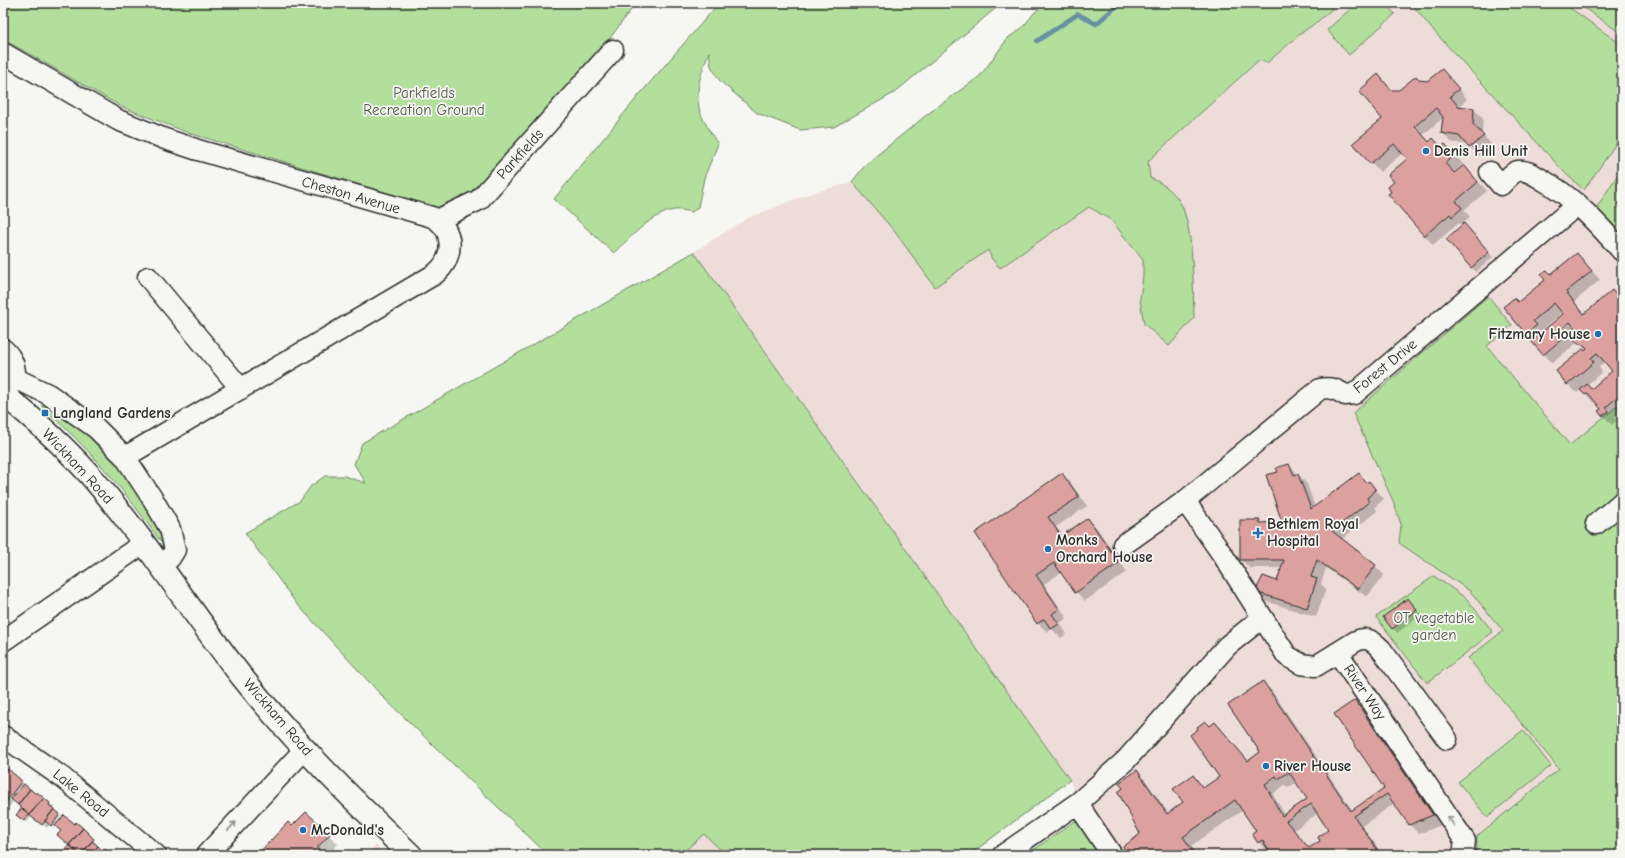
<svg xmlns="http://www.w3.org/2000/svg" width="1625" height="858" font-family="'Comic Neue',sans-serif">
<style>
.built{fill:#eedcd9}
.green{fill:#b3df9d;stroke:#6f8564}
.shadow{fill:#0003;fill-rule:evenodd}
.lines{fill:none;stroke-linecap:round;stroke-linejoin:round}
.stream{stroke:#6791a1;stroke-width:4.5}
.building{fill:#dca19f;stroke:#2b2b2b;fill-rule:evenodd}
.minor-casing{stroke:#2b2b2b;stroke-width:23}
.highway-casing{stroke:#2b2b2b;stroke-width:25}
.minor{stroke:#f6f6f2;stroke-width:20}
.highway{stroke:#f6f6f2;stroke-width:22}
.oneway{stroke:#90908e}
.poi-dot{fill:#1f6fb2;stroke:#f6f6f2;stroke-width:1.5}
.labels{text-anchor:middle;stroke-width:3.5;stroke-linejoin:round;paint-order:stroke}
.park-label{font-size:15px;fill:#4d5848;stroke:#f6f6f2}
.poi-label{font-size:15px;font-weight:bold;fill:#2b2b2b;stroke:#f6f6f2;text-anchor:start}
.street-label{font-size:15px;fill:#2b2b2b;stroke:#f6f6f2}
</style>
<rect width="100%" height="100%" fill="#f6f6f2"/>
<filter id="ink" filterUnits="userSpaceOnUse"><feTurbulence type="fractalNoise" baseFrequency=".025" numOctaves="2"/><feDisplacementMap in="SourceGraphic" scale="8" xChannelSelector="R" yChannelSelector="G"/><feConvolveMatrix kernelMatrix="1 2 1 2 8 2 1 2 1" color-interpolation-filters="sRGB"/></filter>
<g filter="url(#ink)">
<path class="built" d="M1339,3H1411L1431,28L1584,190L1622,135V855H1107L1081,817L1070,780L694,252L746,219L806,195L852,182L895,232L988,250L992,259L1148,161L1259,60L1267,63L1300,34L1317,22Z
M1563,3H1622V45Z
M704,834L726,855H680Z
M376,845L386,855H366Z"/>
<path class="green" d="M3,3H636L599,53L475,194L437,208L189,133L122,107L3,39Z
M719,3H1002L894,93L834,127L800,130L757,113L720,81L711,66L709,52C702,70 695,88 699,108C701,118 712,135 718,144L704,178L698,207L692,212C687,211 679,209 674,210C651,214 630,238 614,253L554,199L640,94Z
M1046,3H1339L1317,22L1300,34L1267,63L1259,60L1148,161L1150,178C1164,183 1177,194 1183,208C1194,238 1193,286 1194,318L1169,346L1144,324L1140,299L1143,276V260L1111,220L1089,207L1000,268L992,259L988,250L935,287L895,232L852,182L866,164L929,113L980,76L1008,38L1022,28L1035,12Z
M1357,3H1385L1395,14L1349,55L1327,30Z
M1411,3H1563L1622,45V135L1584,190L1568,176L1431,28Z
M1577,3H1622V34Z
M1622,168V238L1595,210Z
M694,252L1070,780L969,855H789L787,854L785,855H726L704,834L680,855H548L384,698L296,603L245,533L300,501L311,486L325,476H344L366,483L354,464L362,443Z
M1488,296L1512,325L1487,346L1570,445L1622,402V716L1619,718L1622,722V855H1474L1477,851V836L1559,769L1468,658L1503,631L1470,591L1399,543L1401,524L1393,501L1353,413Z
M42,404C88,428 113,454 140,498C149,512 158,526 163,542H161C126,492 88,447 42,407Z
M1434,576L1467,599L1493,632L1427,683L1376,617Z
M1523,730L1551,766L1487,817L1458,782Z
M1081,817L1107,855H1026Z"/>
<path class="shadow" d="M1442,70L1467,99L1459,107L1474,109L1483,118L1482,134L1492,145L1479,156L1468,145L1451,142L1442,132L1443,118L1423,135L1429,142L1433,139L1442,148L1454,154L1463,164L1454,172L1455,174L1464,166L1487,191L1464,210L1470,217L1463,224L1493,257L1476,272L1471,267L1463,226L1459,223L1433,245L1389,194L1393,192L1395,182L1409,159L1403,153L1380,172L1354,143L1383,119L1378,76L1392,91H1399L1420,81L1428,82Z
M1577,254L1600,280L1574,302L1585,314L1612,291L1622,302V410L1614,417L1617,420L1612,425L1599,411L1602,409L1596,402L1594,403L1581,389L1577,393L1568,384L1587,351L1578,342L1552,363L1527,333L1518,303ZM1563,312L1565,315L1543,332L1542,330ZM1575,334L1576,340L1572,336ZM1605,362L1613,371L1592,390L1587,385L1602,372L1599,367Z
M1289,465L1307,484L1315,507L1359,475L1367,483L1369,482L1384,499L1375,507L1377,511L1341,540L1375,566L1384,575L1367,597L1326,568L1321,584L1326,589L1316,617L1265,601L1256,592L1277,582L1282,568H1250L1241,560L1259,521L1261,523H1284L1279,473Z
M1062,474L1071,483L1087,506L1056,527L1063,536L1088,519L1097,528L1127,572L1085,601L1076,592L1062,572L1044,584L1067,618L1060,623L1067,634L1061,638L1052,629L1047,632L1038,623L976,533Z
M1412,603L1421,615L1397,633L1384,617Z
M1263,683L1272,691L1353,811L1385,789L1355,702L1364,710L1441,825L1419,834L1410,825L1395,803L1362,826L1383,855H1274L1270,850L1267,851L1259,842L1258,832L1243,810L1191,846L1197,855H1131L1141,835L1125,788L1137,772L1146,781L1169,814L1184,802L1193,776L1205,788L1220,777L1210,727L1215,723L1248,762L1261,752ZM1297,782L1309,799L1285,815L1273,794L1285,785L1288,788ZM1318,813L1330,830L1322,841L1310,849L1294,830Z
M3,769L20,780L36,795L37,794L50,804L54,808L53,809L61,816L57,822L58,823L75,825L76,823L93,838L92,839L97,844L96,846L103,851L114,855H82L78,852L75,855H67L70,845L62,831L55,825L53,827L50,824L47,828L32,816L27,822L18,815L23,809L14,801L9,807L3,803Z
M306,813L338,844L328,855H258L292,828Z"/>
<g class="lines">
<path class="stream" d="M1037,41L1078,14L1096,24L1118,5"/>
</g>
<path class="building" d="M1442,69L1459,89L1450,96L1458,106L1474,108L1473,124L1484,136L1469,148L1459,136L1441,133L1443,117L1436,108L1415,126L1429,142L1433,138L1441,147L1445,144L1455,155L1445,163L1454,173L1464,165L1478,182L1456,201L1462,208L1452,217L1450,214L1424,236L1388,194L1391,192L1388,187L1394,182L1388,175L1407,159L1394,144L1370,164L1353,143L1382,119L1359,91L1378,74L1391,90H1399L1416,76L1420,80L1427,81Z
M1464,223L1489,252L1471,268L1446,239Z
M1577,253L1592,271L1566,292L1584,314L1612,290L1622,302V393L1606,407L1609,411L1602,416L1598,411L1601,409L1588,393L1585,395L1580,390L1587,384L1591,389L1612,371L1597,353L1591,358L1594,362L1567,385L1556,371L1583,349L1585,351L1587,349L1582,344H1578L1575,340V335L1571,330L1574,327L1570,322L1564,327L1569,333L1543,355L1531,341L1563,314L1554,303L1533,321L1537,325L1526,334L1503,307L1514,298L1518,302L1545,280L1541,275L1547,270L1551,274Z
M1289,464L1294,475L1298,474L1311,509L1359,473L1366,483L1369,481L1376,490L1367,498L1369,502L1332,531L1376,565L1358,589L1317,560L1311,577L1317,579L1307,608L1255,592L1263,576L1277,581L1284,560H1240V520H1260L1259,523L1282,522L1266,475L1278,472L1276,468Z
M1062,473L1079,497L1048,517L1061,536L1088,518L1119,563L1075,593L1054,563L1036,575L1059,609L1052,614L1059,624L1051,629L1044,619L1037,624L975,533Z
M1408,598L1417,610L1392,629L1383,617Z
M1263,681L1351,811L1384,788L1334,714L1355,700L1433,815L1409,825L1387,794L1354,816L1381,855H1272L1262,840L1258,843L1252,834L1256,831L1235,800L1183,837L1196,855H1129L1123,847L1140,834L1118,792L1123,788L1119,783L1137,770L1167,814L1183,802L1173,789L1193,775L1203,788L1219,777L1190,735L1198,729L1197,727L1205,721L1210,726L1215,722L1248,761L1260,752L1228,705ZM1289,772L1307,799L1282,816L1265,784L1276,776L1278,779ZM1311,804L1328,830L1318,837L1320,841L1309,848L1286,821Z
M8,769L21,780V782L4,804L3,773Z
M24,784L30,789L18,805L11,799Z
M30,789L36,794L37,792L44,798L29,815L18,805Z
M44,798L50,803L49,805L54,809L42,825L29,815Z
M22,808L29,815L24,821L16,815Z
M54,809L60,814L51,826L45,821Z
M306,812L330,834L317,848L322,852L320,855H257L288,822L292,826Z
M64,815L75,824L76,822L83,828L69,845L57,835L61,831L55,826Z
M83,828L94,839L81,855L69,845Z
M92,841L98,846L90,855H81Z
M69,845L76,850L72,855H66L63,852Z
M98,846L102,850L98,855H90Z
M104,848L109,853L111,851L115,855H98Z"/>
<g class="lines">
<g class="minor-casing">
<path id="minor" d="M3,53L118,120L165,139L198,150L432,217C455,228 455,259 435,274L125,457
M1490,172L1501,185C1505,181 1510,175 1515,172C1523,168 1535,175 1541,179C1575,198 1596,222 1622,251
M437,220L479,200L613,50
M148,277L241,389
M3,349C14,359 15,367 16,381
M3,389L7,384L12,382L16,381L23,382L48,394L96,428L125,457L154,501L170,529L175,550L170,558L160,565
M1185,501L1224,557L1287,656L1301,664L1316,666L1356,641C1367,636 1373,641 1381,649L1447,739
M1596,524L1622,502
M1123,545L1185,501L1320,389C1330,387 1336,389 1345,395L1354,394L1578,204
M3,641L144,543
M1338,653L1465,841L1463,855
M3,736L63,778L156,855
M1079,802L1085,815L1112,855
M206,855L305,749
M1003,855L1079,802L1126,760L1227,646L1262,618"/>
</g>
<g class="highway-casing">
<path id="highway" d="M3,394C34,419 63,445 89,474C145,538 190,611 242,677C293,741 352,799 411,855"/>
</g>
<use href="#minor" class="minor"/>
<use href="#highway" class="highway"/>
</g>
<defs><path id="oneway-shaft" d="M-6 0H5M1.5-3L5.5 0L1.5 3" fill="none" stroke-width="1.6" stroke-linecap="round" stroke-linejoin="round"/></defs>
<g class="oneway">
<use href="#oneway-shaft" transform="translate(1451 821) rotate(-124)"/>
<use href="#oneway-shaft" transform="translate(232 826) rotate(-47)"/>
</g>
</g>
<g class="poi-dot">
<circle cx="1426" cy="151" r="4"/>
<circle cx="1598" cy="334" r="4"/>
<rect x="41" y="409" width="8" height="8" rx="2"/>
<path d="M1256 527h4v4h4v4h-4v4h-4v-4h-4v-4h4z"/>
<circle cx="1048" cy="549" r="4"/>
<circle cx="1266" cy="766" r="4"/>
<circle cx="303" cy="830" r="4"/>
</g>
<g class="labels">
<g class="park-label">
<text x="424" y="98">Parkfields<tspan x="424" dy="17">Recreation Ground</tspan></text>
<text x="1434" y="623">OT vegetable<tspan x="1434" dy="17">garden</tspan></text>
</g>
<g class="poi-label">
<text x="1434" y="156">Denis Hill Unit</text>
<text x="1590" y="339" text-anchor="end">Fitzmary House</text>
<text x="53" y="418">Langland Gardens</text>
<text x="1267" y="529">Bethlem Royal<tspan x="1267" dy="17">Hospital</tspan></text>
<text x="1056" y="545">Monks<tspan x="1056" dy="17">Orchard House</tspan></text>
<text x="1274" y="771">River House</text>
<text x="311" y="835">McDonald's</text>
</g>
<g class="street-label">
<text transform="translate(520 154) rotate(-48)" y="5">Parkfields</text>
<text transform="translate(351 195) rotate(16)" y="5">Cheston Avenue</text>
<text transform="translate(1385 366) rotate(-39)" y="5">Forest Drive</text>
<text transform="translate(78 466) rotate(47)" y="5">Wickham Road</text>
<text transform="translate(1365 692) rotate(56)" y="5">River Way</text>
<text transform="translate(278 717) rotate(49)" y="5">Wickham Road</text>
<text transform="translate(81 793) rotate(39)" y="5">Lake Road</text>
</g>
</g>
<rect width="1625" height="858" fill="none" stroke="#f6f6f2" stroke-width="16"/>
<rect x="8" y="8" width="1609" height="842" fill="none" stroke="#2b2b2b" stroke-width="1.5" filter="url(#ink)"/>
</svg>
